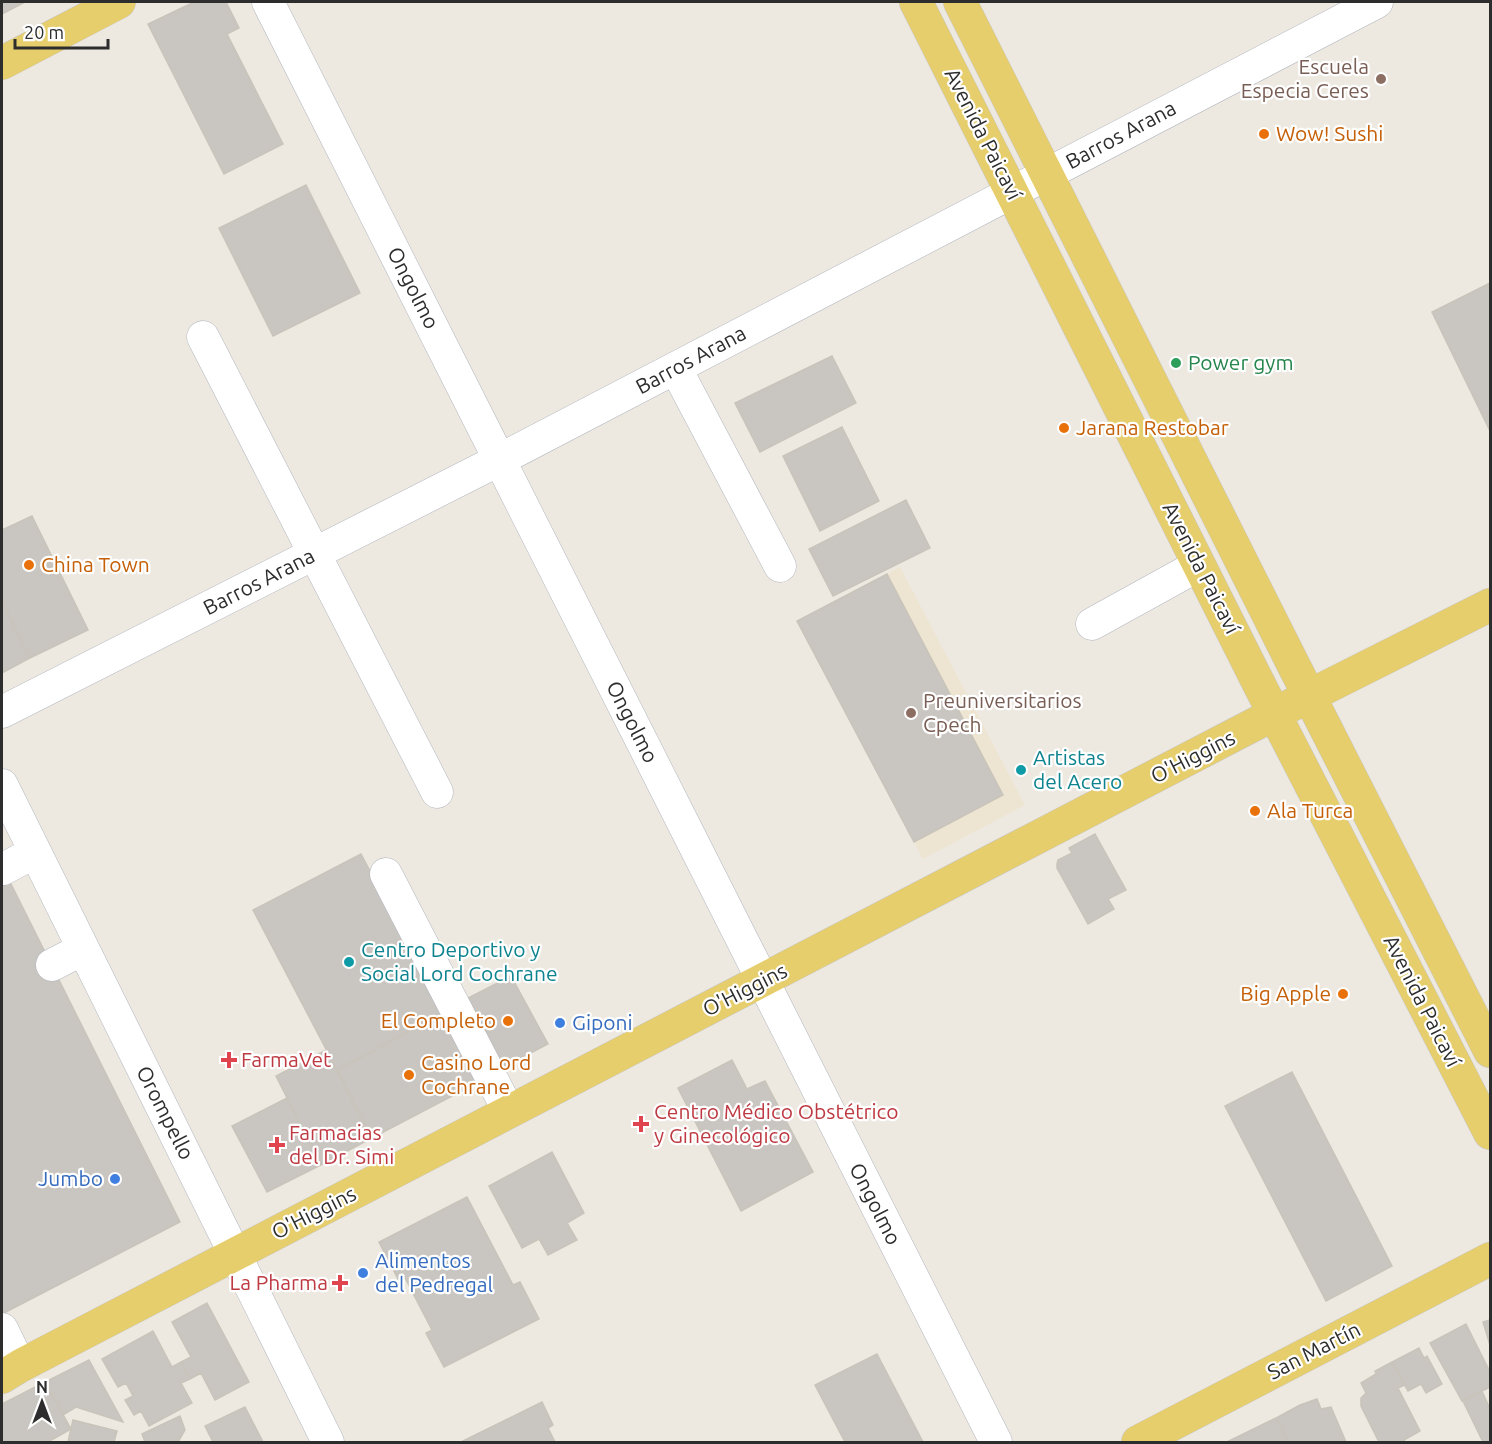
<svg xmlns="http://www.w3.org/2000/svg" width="1492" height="1444" font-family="Ubuntu,sans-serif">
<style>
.education{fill:#ede5d2}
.building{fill:#c9c5c0;stroke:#c9c4ba;stroke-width:1.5}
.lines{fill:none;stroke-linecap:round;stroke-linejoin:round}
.minor-casing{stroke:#b4b7bf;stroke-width:33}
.major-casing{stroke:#c8c8c8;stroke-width:34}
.minor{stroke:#fff;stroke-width:32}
.major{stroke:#e7ce6c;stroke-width:33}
.education-dot{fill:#8d6e63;stroke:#fff;stroke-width:2}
.food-dot{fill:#e8710a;stroke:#fff;stroke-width:2}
.leisure-dot{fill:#2e9e5b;stroke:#fff;stroke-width:2}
.culture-dot{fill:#0f9aa8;stroke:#fff;stroke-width:2}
.shop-dot{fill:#3f7fe0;stroke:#fff;stroke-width:2}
.health-dot{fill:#e0444e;stroke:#fff;stroke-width:2}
.labels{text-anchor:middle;stroke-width:4.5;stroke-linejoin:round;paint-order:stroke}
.education-label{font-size:21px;fill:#785e54;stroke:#fff;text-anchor:end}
.street-label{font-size:21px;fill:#2d2d2d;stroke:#fff}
.food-label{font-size:21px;fill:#c56008;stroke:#fff;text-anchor:start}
.leisure-label{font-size:21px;fill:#27864d;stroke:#fff;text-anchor:start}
.culture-label{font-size:21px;fill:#0d838f;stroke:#fff;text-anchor:start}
.shop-label{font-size:21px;fill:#366cbe;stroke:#fff;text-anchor:start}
.health-label{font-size:21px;fill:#be3a42;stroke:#fff;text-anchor:start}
</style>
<rect width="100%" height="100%" fill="#ede9e1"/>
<path class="education" d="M900,567L1025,805L923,859L797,621Z"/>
<path class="building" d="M2,2H25L2,14Z
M194,2H226L239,28L227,34L283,144L224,174L148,24Z
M306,185L360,293L273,336L219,228Z
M1490,283V431L1432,312Z
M832,356L856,403L760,452L735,403Z
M842,427L879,501L820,531L783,456Z
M906,500L930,548L833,596L809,549Z
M32,516L88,630L30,658L2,601V530Z
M887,574L1003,795L914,842L797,621Z
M2,601L30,658L2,673Z
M1095,834L1126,890L1108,899L1114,909L1088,924L1057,868V864L1058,860L1072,853L1069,848Z
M361,854L445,1013L337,1070L253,910Z
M2,866L180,1222L2,1314Z
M511,976L548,1044L504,1067L468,998Z
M445,1013L481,1081L372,1138L337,1070Z
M326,1050L372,1138L321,1165L276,1076Z
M732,1060L747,1089L765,1081L813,1172L741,1211L678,1088Z
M1292,1072L1392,1266L1326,1301L1225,1106Z
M287,1098L321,1165L267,1192L232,1126Z
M552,1152L584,1213L567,1223L577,1240L548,1255L539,1239L522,1248L489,1186Z
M467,1197L513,1285L520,1282L539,1319L444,1367L426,1333L432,1330L404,1276L398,1279L379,1242Z
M207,1303L249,1382L215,1400L201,1373L190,1379L181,1362L191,1357L172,1322Z
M1490,1320V1345L1483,1322Z
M1466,1324L1490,1372V1387L1462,1401L1430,1343Z
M153,1331L172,1367L181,1362L190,1379L181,1383L192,1403L149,1426L141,1411L134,1415L125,1400L133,1396L126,1383L118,1387L102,1359Z
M1419,1348L1424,1358L1427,1356L1442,1384L1426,1393L1421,1384L1408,1391L1392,1362Z
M877,1354L923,1442H845L815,1385Z
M89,1360L123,1422L76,1407L63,1415L45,1382Z
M1392,1362L1405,1385L1398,1388L1420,1431L1404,1440L1405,1442H1379L1361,1406V1398L1366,1393L1361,1383L1376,1374L1375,1371Z
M45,1382L71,1429L48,1442H2V1404Z
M1482,1391L1490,1409V1442H1483L1463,1401Z
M1317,1399L1321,1409L1331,1407L1346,1442H1288L1276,1418L1300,1405Z
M542,1402L553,1425L548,1428L555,1442H461Z
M245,1407L263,1442H213L205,1426Z
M180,1416L185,1430L178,1442H145L142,1434Z
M1276,1418L1288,1442H1227Z
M73,1420L117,1431L114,1442H68Z"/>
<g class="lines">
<g class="minor-casing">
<path id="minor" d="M268,2L996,1442
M203,337L437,792
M676,369L780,566
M1092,624L1199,565
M2,712L499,460L1377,2
M2,785L328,1442
M3,869L35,852
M386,874L509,1112
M52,965L83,949
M2,1329L20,1366"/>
</g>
<g class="major-casing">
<path id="major" d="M916,2L1261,688L1490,1133
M960,2L1295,668L1490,1051
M2,63L119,2
M2,1377L20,1366L1309,696L1490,605
M1138,1442L1490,1259"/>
</g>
<use href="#minor" class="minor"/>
<use href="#major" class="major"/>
</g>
<g class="education-dot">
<circle cx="1381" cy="79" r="6"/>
<circle cx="911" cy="713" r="6"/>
</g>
<g class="food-dot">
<circle cx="1264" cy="134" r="6"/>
<circle cx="1064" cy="428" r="6"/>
<circle cx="29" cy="565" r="6"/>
<circle cx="1255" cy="811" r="6"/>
<circle cx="1343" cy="994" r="6"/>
<circle cx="508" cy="1021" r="6"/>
<circle cx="409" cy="1075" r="6"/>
</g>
<circle class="leisure-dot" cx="1176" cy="363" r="6"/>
<g class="culture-dot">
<circle cx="1021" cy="770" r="6"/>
<circle cx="349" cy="962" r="6"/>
</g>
<g class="shop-dot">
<circle cx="560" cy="1023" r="6"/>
<circle cx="115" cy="1179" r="6"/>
<circle cx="363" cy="1273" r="6"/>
</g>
<g class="health-dot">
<path d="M226 1051h6v6h6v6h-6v6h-6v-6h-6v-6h6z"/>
<path d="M638 1115h6v6h6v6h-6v6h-6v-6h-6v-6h6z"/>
<path d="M274 1136h6v6h6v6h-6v6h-6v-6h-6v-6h6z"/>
<path d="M337 1274h6v6h6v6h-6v6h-6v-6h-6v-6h6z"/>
</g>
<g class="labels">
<g class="education-label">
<text x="1369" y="74">Escuela<tspan x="1369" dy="24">Especia Ceres</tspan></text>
<text x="923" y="708" text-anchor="start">Preuniversitarios<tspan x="923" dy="24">Cpech</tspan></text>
</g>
<g class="street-label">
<text transform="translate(983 134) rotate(63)" y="7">Avenida Paicaví</text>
<text transform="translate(1121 135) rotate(-28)" y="7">Barros Arana</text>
<text transform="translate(413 288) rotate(63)" y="7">Ongolmo</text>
<text transform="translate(691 360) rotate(-28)" y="7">Barros Arana</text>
<text transform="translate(1201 568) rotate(63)" y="7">Avenida Paicaví</text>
<text transform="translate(259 582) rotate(-27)" y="7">Barros Arana</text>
<text transform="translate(632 722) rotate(63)" y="7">Ongolmo</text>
<text transform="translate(1193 757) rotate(-27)" y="7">O'Higgins</text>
<text transform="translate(745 990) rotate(-27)" y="7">O'Higgins</text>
<text transform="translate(1422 1001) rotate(63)" y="7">Avenida Paicaví</text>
<text transform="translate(165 1113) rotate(63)" y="7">Orompello</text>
<text transform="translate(875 1204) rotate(63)" y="7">Ongolmo</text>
<text transform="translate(314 1213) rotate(-27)" y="7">O'Higgins</text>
<text transform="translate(1314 1351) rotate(-27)" y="7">San Martín</text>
</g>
<g class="food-label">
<text x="1276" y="141">Wow! Sushi</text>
<text x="1076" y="435">Jarana Restobar</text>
<text x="41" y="572">China Town</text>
<text x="1267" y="818">Ala Turca</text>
<text x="1331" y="1001" text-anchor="end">Big Apple</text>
<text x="496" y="1028" text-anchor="end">El Completo</text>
<text x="421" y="1070">Casino Lord<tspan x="421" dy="24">Cochrane</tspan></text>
</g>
<g class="leisure-label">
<text x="1188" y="370">Power gym</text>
</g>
<g class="culture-label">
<text x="1033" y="765">Artistas<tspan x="1033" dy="24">del Acero</tspan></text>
<text x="361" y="957">Centro Deportivo y<tspan x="361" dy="24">Social Lord Cochrane</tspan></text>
</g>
<g class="shop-label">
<text x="572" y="1030">Giponi</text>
<text x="103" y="1186" text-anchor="end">Jumbo</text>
<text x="375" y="1268">Alimentos<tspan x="375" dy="24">del Pedregal</tspan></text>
</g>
<g class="health-label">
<text x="241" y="1067">FarmaVet</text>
<text x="654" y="1119">Centro Médico Obstétrico<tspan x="654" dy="24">y Ginecológico</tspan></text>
<text x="289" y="1140">Farmacias<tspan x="289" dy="24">del Dr. Simi</tspan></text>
<text x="328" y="1290" text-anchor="end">La Pharma</text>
</g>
</g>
<rect width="1492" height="1444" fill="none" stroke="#2d2d2d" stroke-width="6"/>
<g transform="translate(42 1402)" stroke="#ffffff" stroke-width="4.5" paint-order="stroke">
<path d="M0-4.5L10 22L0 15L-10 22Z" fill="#2d2d2d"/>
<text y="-9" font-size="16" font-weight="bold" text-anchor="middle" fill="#2d2d2d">N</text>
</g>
<path d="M15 39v9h93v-9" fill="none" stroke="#2d2d2d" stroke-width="3"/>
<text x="24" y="39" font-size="18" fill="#2d2d2d" stroke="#ffffff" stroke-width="4.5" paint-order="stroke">20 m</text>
</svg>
